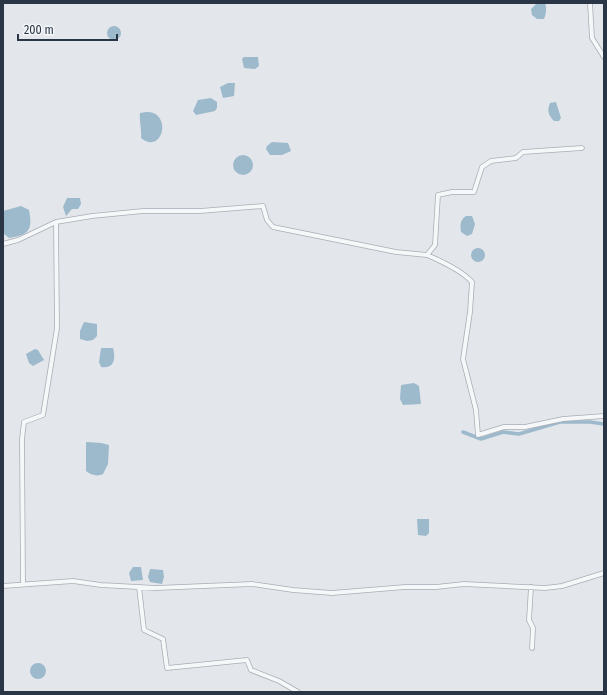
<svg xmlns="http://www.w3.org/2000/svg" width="607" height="695" font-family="'Fira Sans Condensed',sans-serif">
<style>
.water{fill:#9db9cc}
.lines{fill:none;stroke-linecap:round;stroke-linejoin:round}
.canal{stroke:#9db9cc;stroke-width:3.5}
.minor-casing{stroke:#a8aeb6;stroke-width:5.5}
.minor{stroke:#f6f7f9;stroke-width:4}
</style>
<rect width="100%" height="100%" fill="#e3e7eb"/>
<path class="water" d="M537,3H545C547,8 546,15 544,19H537L532,15L531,9Z
M107 33a7 7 0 1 1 14 0a7 7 0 1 1-14 0Z
M244,57H258L259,66L255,69L244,68L242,59Z
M228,83H235L234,96L223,98L220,87Z
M211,98L217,102V108L215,111L196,115L193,111L198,100Z
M556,102L561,118L559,121H554C548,115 547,111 550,103Z
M146,112C173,111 163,156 141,138C142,130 139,121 140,113Z
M272,142L288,143L291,151L282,155H270L266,149L267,146Z
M233 165a10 10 0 1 1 20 0a10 10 0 1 1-20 0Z
M67,198H80L81,204L78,209H72L66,216L63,207Z
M21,206L29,210C33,230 29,235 9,238L3,233V211Z
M466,216H472L475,224L472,234L467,236L461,232C460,225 460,220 466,216Z
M471 255a7 7 0 1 1 14 0a7 7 0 1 1-14 0Z
M84,322L97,324V336L93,340L87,341L80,339V331Z
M101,348H113C116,359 114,369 101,367L99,362Z
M35,349L38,350L44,360L33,366L29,363L26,354Z
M414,383L419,386L421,404L403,405L400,399L401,385Z
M86,442L101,443L109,445L108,464L103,474C97,477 91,475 86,471Z
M417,519H429V533L426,536L418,535Z
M133,567H141L143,580L131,581L129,573Z
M150,569L163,570L164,577L162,584L150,582L148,577Z
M30 671a8 8 0 1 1 16 0a8 8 0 1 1-16 0Z"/>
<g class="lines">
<path class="canal" d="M463,432L481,439L503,432L519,434L560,422H590L604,424"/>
<g class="minor-casing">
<path id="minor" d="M590,3L592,38L604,57
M3,244L18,240L56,222L92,216L143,211H200L263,206L267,220L273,227L396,252L427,255L435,245L438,195L452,192H474L482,167L491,161L516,158L523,152L582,148
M427,255C441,261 463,272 472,282L470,312L463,359L476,410L478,435L504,427H525L563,419L604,416
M23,584L22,439L24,422L43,415L57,328L56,222
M3,586L73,581L101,585L156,588L252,584L293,590L332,593L405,587H436L464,584L545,588L562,586L604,573
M139,587L144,630L163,639L167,668L247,660L251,670L279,681L298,692
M531,587L529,620L533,628L532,648"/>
</g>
<use href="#minor" class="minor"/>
</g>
<rect width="607" height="695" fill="none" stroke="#2a3645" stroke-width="8"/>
<path d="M18 34v6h99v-6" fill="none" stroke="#2a3645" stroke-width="2"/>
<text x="24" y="34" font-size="12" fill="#2a3645" stroke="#f3f6f9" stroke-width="3" paint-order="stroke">200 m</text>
</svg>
